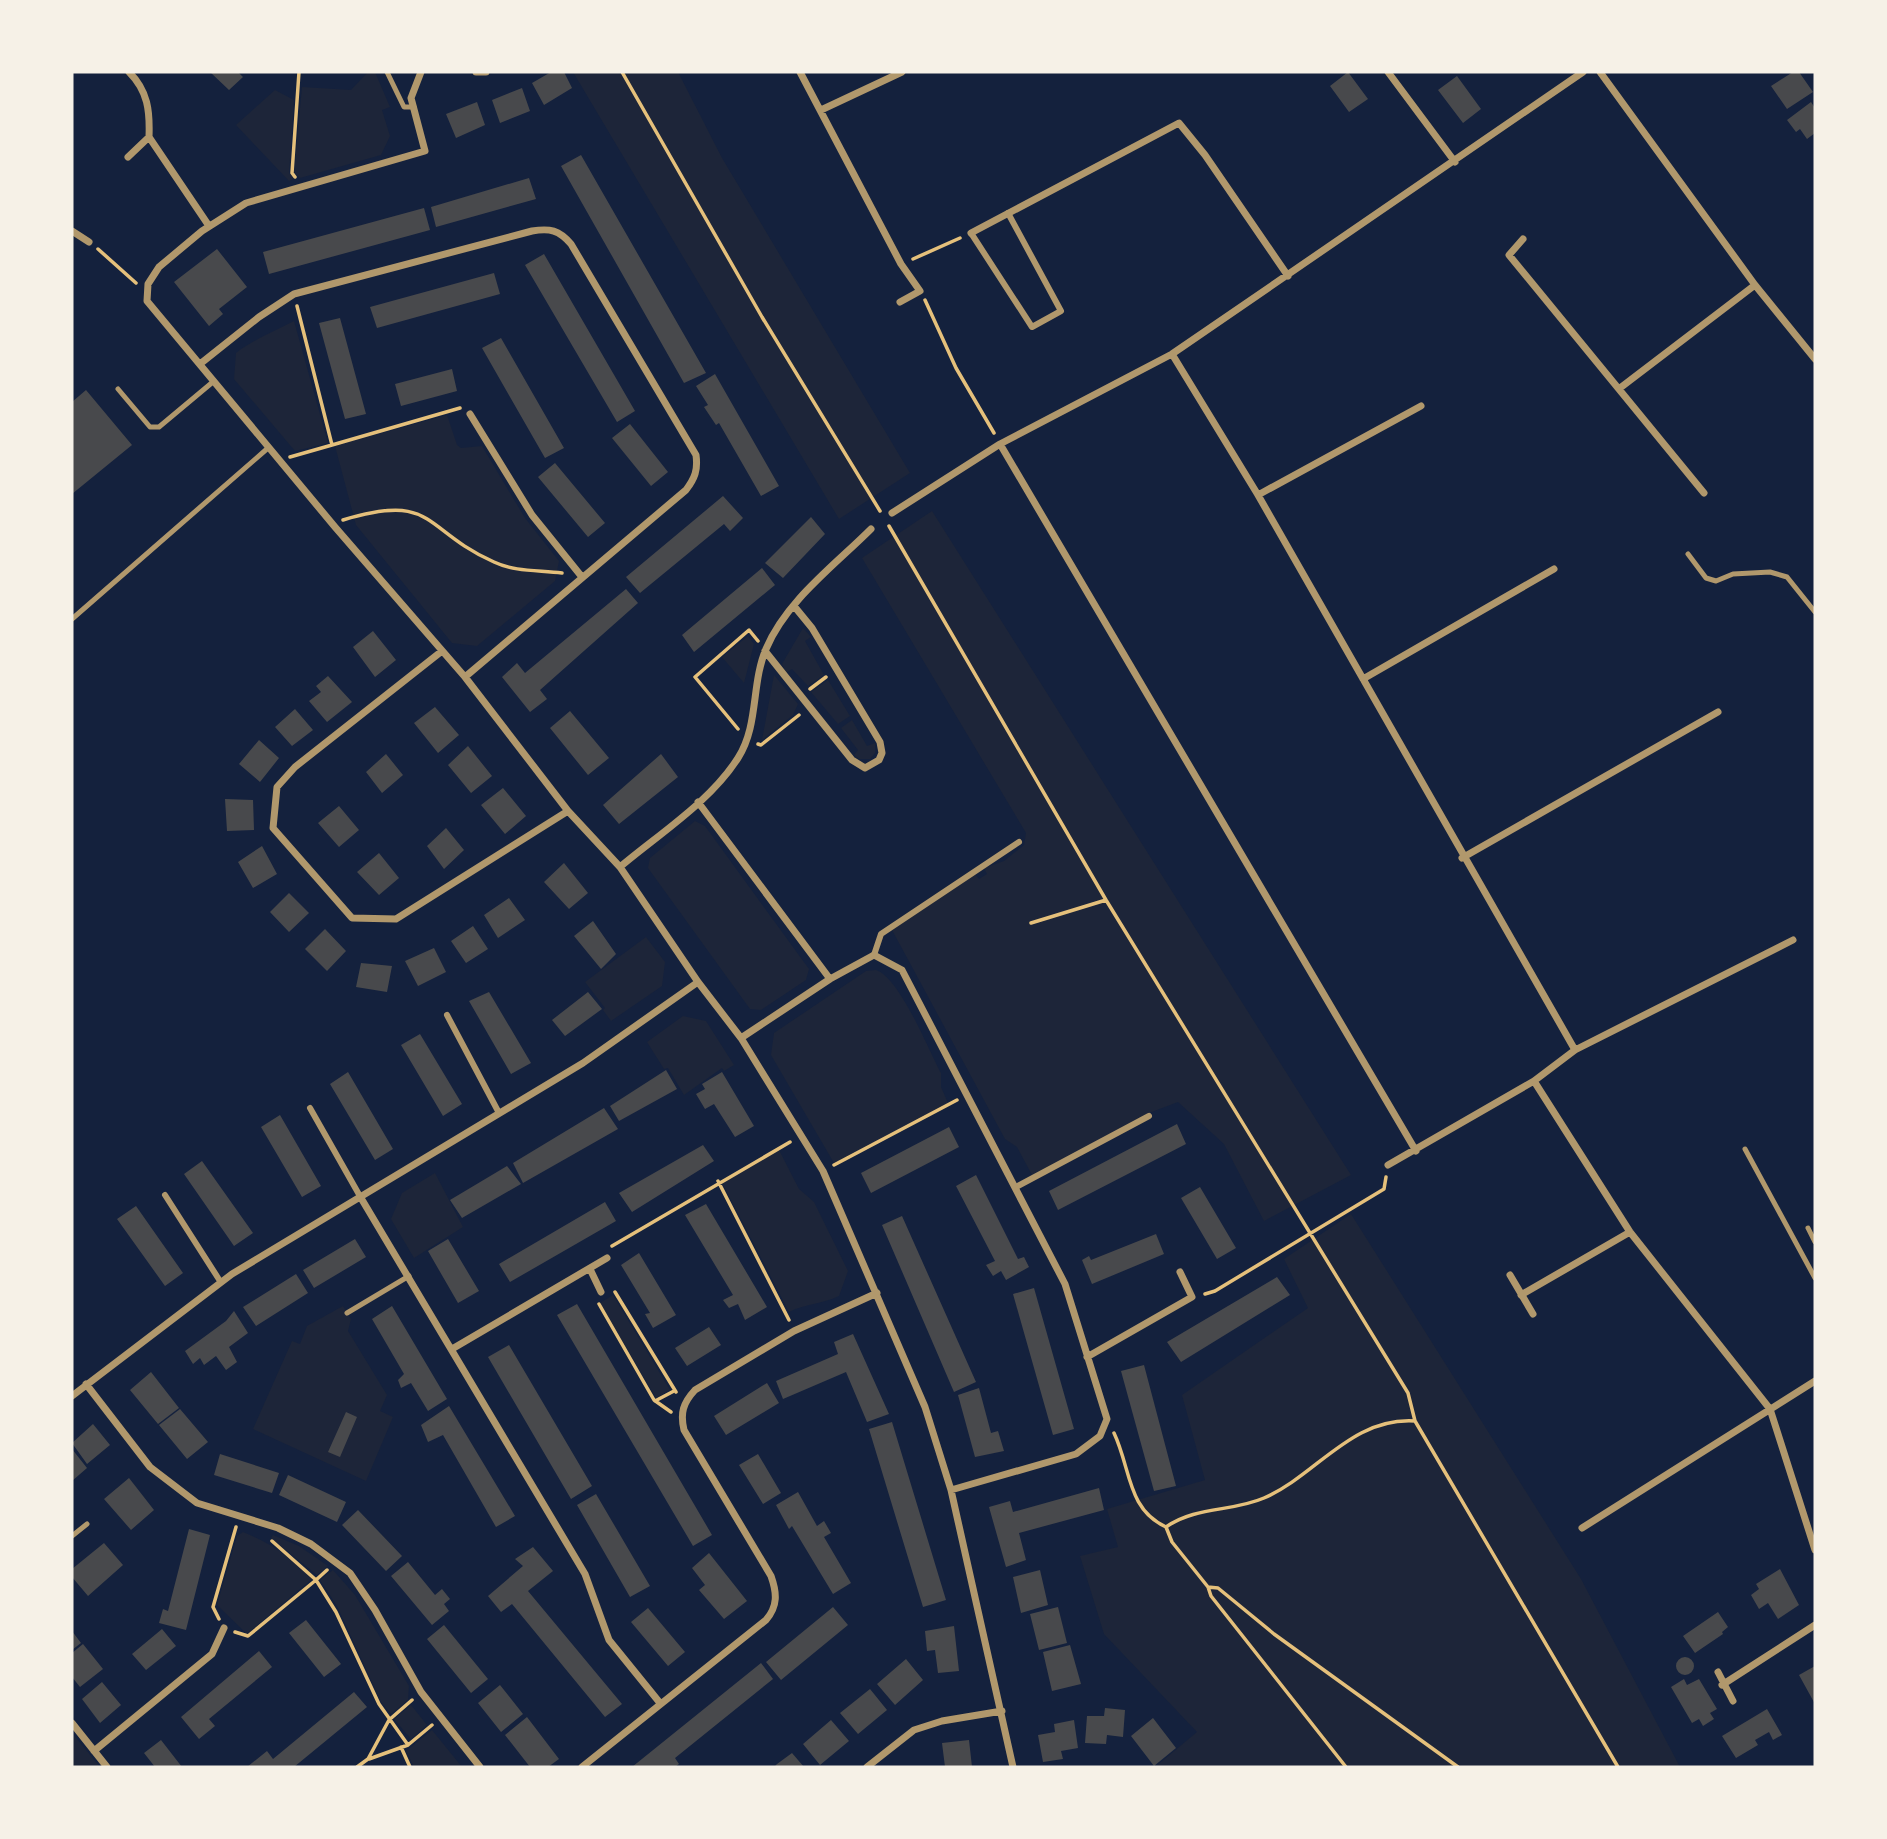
<svg xmlns="http://www.w3.org/2000/svg" width="1887" height="1839" font-family="Jost,sans-serif">
<style>
.green{fill:#1d2539}
.building{fill:#48494c}
.lines{fill:none;stroke-linecap:round;stroke-linejoin:round}
.path{stroke:#e5c07b;stroke-width:3.5}
.service{stroke:#b1986c;stroke-width:5}
.pedestrian{stroke:#b1986c;stroke-width:6}
.minor{stroke:#b1986c;stroke-width:7}
</style>
<rect width="100%" height="100%" fill="#14213d"/>
<path class="green" d="M368,72H375L390,107L382,110L390,136L381,155L300,178L294,172L302,87L351,90Z
M573,72H678L722,158L910,473L839,519Z
M275,90L294,100L289,173L294,179L289,181L236,125Z
M294,321L328,443L295,451L234,379L236,353C254,339 273,332 294,321Z
M447,415L457,445L461,448L482,446L525,518L559,561L555,581L477,646L452,643L356,525L335,446Z
M932,511L1351,1175L1264,1221L1224,1144L1178,1102L1149,1113L1032,1175L1017,1147L1005,1139L892,930L975,874L979,879L987,874L984,868L1004,861L1024,845L1026,833L862,558Z
M803,628L811,637L805,641L824,675L808,686L792,669L786,673L782,664Z
M748,636L754,644L744,683L722,657Z
M774,675L798,704L793,715L762,740Z
M828,680L850,716L838,724L811,692Z
M852,720L867,746L875,743V753L870,759H859L854,755L858,750L841,728Z
M695,821L705,826L809,969L806,980L761,1010L750,1009L648,868L650,858Z
M646,937L665,962L662,986L611,1021L603,1010L605,1008L585,982Z
M876,970C900,978 928,1049 941,1073V1087L948,1103L834,1163L771,1055L774,1033L866,971Z
M683,1016L706,1021L734,1065L724,1071L722,1068L684,1095L668,1068L664,1069L647,1042Z
M779,1150L799,1189L814,1202L848,1271L839,1296C822,1304 805,1304 789,1312L722,1183Z
M435,1173L463,1227L414,1258L391,1219L402,1193Z
M1351,1214L1581,1579L1680,1767H1155L1197,1732L1104,1634L1080,1556L1118,1547L1107,1509L1205,1480L1182,1395L1308,1308L1284,1259Z
M613,1295L670,1390L656,1398L600,1303Z
M343,1306L351,1319L348,1331L387,1395L380,1411L393,1417L366,1481L253,1429L292,1341L300,1344L307,1326Z
M243,1532C270,1543 292,1557 312,1579L247,1634L217,1605L237,1536Z
M273,1535L299,1546L328,1566L317,1575L271,1538Z
M333,1570L355,1595L409,1686L408,1700L391,1714L381,1702L337,1606L320,1580Z
M411,1705L427,1725L411,1739L394,1719Z
M432,1730L462,1767H414L406,1751Z
M72,1733L100,1767H72Z"/>
<path class="building" d="M210,72H238L243,77L229,90Z
M551,72H564L572,88L544,105L532,83Z
M1348,72L1368,99L1349,112L1330,86Z
M1793,72H1799L1813,92L1787,109L1771,86Z
M1457,76L1481,109L1463,123L1438,90Z
M522,88L530,111L500,123L492,100Z
M477,102L485,125L456,138L446,114Z
M1811,102L1815,108V133L1807,139L1800,129L1796,132L1787,120Z
M581,155L706,373L684,383L561,166Z
M529,178L536,199L436,227L431,207Z
M424,208L430,230L269,274L263,252Z
M217,249L247,287L219,309L223,314L209,326L174,282Z
M544,254L635,411L617,422L525,265Z
M494,273L500,294L377,328L370,307Z
M340,318L366,414L345,419L319,323Z
M501,338L564,448L545,458L482,348Z
M452,369L457,391L401,406L395,384Z
M715,374L779,486L761,496L719,423L716,425L704,407L708,405L696,386Z
M86,390L132,445L72,494V402Z
M630,424L668,472L651,486L612,438Z
M555,463L605,523L588,537L538,477Z
M723,496L743,518L730,531L724,524L640,593L626,577Z
M811,517L825,534L783,578L765,563Z
M762,568L775,585L694,652L682,635Z
M626,589L638,603L540,690L547,699L530,712L502,677L517,663L525,673Z
M373,631L396,660L375,677L353,647Z
M328,676L352,702L327,722L309,701L321,692L316,686Z
M435,707L459,735L438,753L414,723Z
M295,709L313,730L292,746L275,727Z
M570,711L609,758L588,775L550,728Z
M259,740L279,758L260,782L239,764Z
M468,746L492,776L471,793L448,765Z
M386,754L403,775L382,793L366,772Z
M661,754L678,777L619,824L603,805Z
M503,788L526,816L505,834L481,805Z
M225,799L253,800L254,830L227,831Z
M339,806L359,830L339,847L318,823Z
M446,828L464,850L444,869L427,846Z
M262,846L277,874L253,888L238,862Z
M379,853L399,878L379,895L357,872Z
M564,863L588,893L569,909L544,882Z
M289,893L309,913L289,932L270,912Z
M509,898L525,920L498,938L484,915Z
M593,921L616,954L601,969L574,936Z
M473,926L488,949L466,963L451,941Z
M325,929L346,951L327,971L305,949Z
M434,948L446,972L418,986L405,961Z
M361,963L392,966L387,992L356,987Z
M489,992L531,1063L511,1074L469,1001Z
M588,992L602,1009L565,1036L552,1020Z
M420,1034L462,1104L443,1116L401,1045Z
M666,1070L677,1089L619,1121L610,1106Z
M348,1072L393,1149L375,1160L330,1084Z
M722,1072L754,1126L735,1137L714,1104L705,1109L696,1094L705,1089L702,1084Z
M604,1108L618,1129L523,1183L513,1163Z
M280,1115L321,1186L302,1197L261,1127Z
M1177,1124L1186,1144L1058,1210L1049,1191Z
M949,1127L959,1147L871,1193L861,1173Z
M703,1145L714,1161L632,1212L619,1193Z
M202,1161L253,1233L234,1246L184,1174Z
M507,1166L521,1184L462,1218L450,1200Z
M976,1175L1018,1259L1024,1257L1029,1267L1006,1280L1001,1271L993,1276L986,1265L995,1261L956,1186Z
M1200,1187L1236,1248L1217,1259L1181,1198Z
M605,1202L616,1221L510,1282L499,1264Z
M706,1204L767,1307L745,1320L738,1304L729,1308L723,1300L733,1295L685,1215Z
M136,1206L183,1273L165,1286L117,1219Z
M902,1216L976,1382L954,1392L882,1225Z
M1156,1234L1164,1254L1092,1284L1082,1260L1089,1256L1091,1260Z
M355,1239L366,1257L314,1288L303,1270Z
M448,1239L479,1291L458,1303L428,1251Z
M639,1253L676,1315L653,1328L645,1314L650,1313L621,1265Z
M296,1274L308,1293L256,1326L243,1307Z
M1277,1277L1290,1295L1181,1362L1167,1342Z
M1034,1288L1074,1429L1053,1435L1013,1294Z
M577,1304L712,1535L693,1546L557,1315Z
M392,1306L447,1399L428,1411L411,1383L401,1388L398,1380L404,1374L372,1319Z
M234,1311L248,1333L229,1347L237,1362L226,1370L216,1356L204,1365L200,1358L193,1364L185,1351L226,1321Z
M709,1327L721,1345L687,1366L675,1348Z
M853,1334L889,1414L867,1422L846,1372L783,1399L776,1381L838,1354L834,1342Z
M509,1345L592,1486L571,1499L488,1357Z
M1144,1365L1176,1486L1154,1491L1121,1371Z
M151,1372L179,1408L158,1424L130,1390Z
M767,1383L779,1403L726,1435L714,1416Z
M979,1388L991,1433L998,1431L1004,1451L975,1457L958,1395Z
M449,1406L515,1516L496,1527L443,1435L428,1442L421,1425Z
M180,1409L208,1442L187,1459L159,1425Z
M346,1412L357,1417L340,1457L328,1452Z
M892,1422L946,1600L923,1607L869,1429Z
M93,1424L110,1445L87,1464L72,1443Z
M72,1449L87,1468L72,1481Z
M220,1454L279,1473L272,1493L214,1475Z
M758,1454L781,1493L763,1504L739,1465Z
M288,1475L346,1502L337,1522L279,1495Z
M129,1478L154,1510L131,1530L104,1499Z
M1099,1488L1104,1510L1019,1533L1026,1560L1006,1567L989,1507L1010,1501L1013,1512Z
M798,1492L817,1526L824,1521L831,1533L824,1537L851,1583L833,1594L792,1526L789,1529L776,1505Z
M596,1494L650,1586L630,1597L577,1505Z
M358,1510L402,1556L386,1571L342,1525Z
M189,1529L210,1535L186,1630L159,1623L163,1609L168,1611Z
M104,1543L123,1565L88,1596L72,1577V1569Z
M533,1547L553,1571L528,1591L622,1704L605,1717L512,1604L501,1612L488,1596L523,1566L515,1559Z
M709,1553L747,1601L724,1619L699,1590L705,1585L692,1568Z
M408,1562L435,1595L442,1589L450,1599L444,1604L449,1611L432,1625L391,1576Z
M1780,1569L1799,1605L1778,1619L1768,1603L1759,1609L1751,1595L1759,1589L1756,1584Z
M1040,1570L1048,1605L1021,1613L1013,1577Z
M833,1607L848,1625L781,1680L766,1662Z
M1058,1607L1067,1643L1039,1650L1030,1614Z
M648,1608L685,1652L668,1666L631,1622Z
M1718,1612L1728,1627L1722,1632L1723,1634L1695,1653L1683,1636Z
M306,1620L341,1664L324,1677L289,1633Z
M444,1625L488,1679L471,1693L427,1639Z
M954,1626L959,1671L938,1673L935,1650L927,1651L925,1631Z
M162,1629L176,1646L146,1670L132,1654Z
M72,1631L81,1643L72,1650Z
M83,1644L103,1669L80,1687L72,1677V1653Z
M1070,1645L1081,1684L1052,1691L1043,1652Z
M259,1651L272,1667L209,1719L215,1726L199,1739L181,1717Z
M1676 1666a9 9 0 1 1 18 0a9 9 0 1 1-18 0Z
M906,1659L923,1680L895,1705L877,1684Z
M761,1663L773,1679L675,1758L679,1764L675,1767H632Z
M1815,1666V1704L1799,1675Z
M1684,1679L1687,1685L1699,1679L1717,1709L1710,1713L1714,1719L1703,1726L1699,1719L1692,1723L1671,1687Z
M102,1682L121,1705L100,1723L82,1699Z
M500,1685L523,1714L501,1732L478,1703Z
M870,1689L887,1710L858,1734L840,1713Z
M354,1692L367,1707L294,1767H247L267,1751L273,1759Z
M1105,1708L1125,1710L1123,1737L1107,1735L1106,1744L1085,1743L1087,1716H1104Z
M1767,1709L1782,1735L1773,1740L1769,1732L1755,1740L1758,1745L1736,1758L1722,1736Z
M527,1717L559,1759L548,1767H530L505,1735Z
M1153,1718L1176,1748L1154,1766L1131,1736Z
M831,1720L849,1741L820,1765L803,1744Z
M1074,1720L1078,1748L1061,1751L1063,1759L1043,1762L1038,1735L1055,1732L1054,1724Z
M161,1740L182,1767H155L144,1753Z
M969,1740L972,1767H945L942,1743Z
M792,1753L804,1767H774L777,1764Z"/>
<g class="lines">
<path class="path" d="M622,72L762,317L880,511
M295,177L292,173L299,72
M98,249L136,283
M913,259L960,238
M925,300L956,368L994,433
M297,306L332,445L460,408
M290,457L332,445
M343,520C436,492 422,530 494,562C515,572 539,570 562,573
M889,526L1106,900L1408,1393L1415,1421L1618,1767
M810,689L826,677
M738,729L695,677L749,630L758,641
M758,744L761,745L799,715
M1031,923L1106,900
M834,1165L957,1100
M718,1181L789,1320
M612,1246L790,1142
M615,1292L676,1392
M1205,1294L1215,1291L1384,1189L1386,1177
M599,1304L654,1400L671,1412
M655,1401L674,1391
M1114,1433C1131,1469 1127,1509 1166,1527L1172,1542L1208,1587L1211,1596L1346,1767
M1166,1527C1196,1506 1232,1512 1264,1498C1317,1475 1351,1417 1415,1421
M327,1570L316,1580L336,1612L379,1704L408,1745
M1208,1587L1218,1588L1274,1634L1458,1767
M219,1619L213,1607L236,1527
M235,1632L248,1636L316,1580L272,1541
M401,1747L410,1767
M369,1759L408,1745L432,1725
M357,1767L368,1759L389,1720L412,1700"/>
<path class="service" d="M387,72L404,107H414
M118,389L150,427H159L214,381
M1688,554L1706,578L1716,581L1733,574L1770,572L1787,577L1815,612
M72,619L268,448
M1745,1149L1815,1278
M1808,1228L1815,1242
M347,1313L409,1276
M72,1536L87,1524"/>
<path class="pedestrian" d="M971,233L1032,327L1061,311L1008,213
M874,955L881,934L1019,842
M447,1015L499,1113
M310,1108L361,1198
M1016,1187L1149,1116
M165,1195L220,1281"/>
<path class="minor" d="M421,72L411,98L425,151L246,203L202,231L159,267L148,284L147,301L335,527L465,677L568,811L620,867L698,982L741,1038L823,1171L925,1407L951,1490L1013,1767
M476,72H486
M800,72L901,264L920,291L900,302
M1388,72L1455,162
M1600,72L1755,285L1815,359
M821,110L902,72
M149,137L209,226
M128,157L149,137C150,111 148,91 129,72
M72,231L89,242
M971,233L1179,123L1205,155L1288,276
M1523,239L1509,255L1704,493
M1172,354L1258,495L1575,1050
M200,364L259,317L294,294L532,231C550,228 559,230 571,244L696,455C698,470 695,478 686,490L465,677
M1620,388L1755,285
M470,414L532,515L582,577
M1000,444L1416,1151
M1258,495L1421,406
M892,513L1000,444L1172,354L1583,72
M442,651L295,767L277,787L273,828L352,918L396,919L568,811
M765,651L852,760L865,768L879,760L882,753L880,742L812,628L794,606
M1363,679L1554,569
M698,802L830,979
M1462,858L1718,712
M620,867C659,834 710,802 738,758C759,725 751,684 766,649C786,601 835,565 871,529
M741,1038L830,979L874,955L902,970L1065,1284L1107,1419L1100,1436L1076,1454L951,1490
M1534,1081L1630,1232L1770,1409L1815,1550
M1388,1165L1534,1081L1575,1050L1793,940
M361,1198L585,1574L609,1640L660,1703
M590,1269L601,1292
M1510,1275L1533,1314
M1521,1295L1630,1232
M452,1349L607,1258
M1087,1357L1192,1297L1180,1272
M86,1384L150,1467L197,1503L278,1528L311,1544L350,1573L375,1610L421,1692L480,1767
M72,1396L232,1274L583,1063L698,982
M1582,1528L1815,1381
M1718,1672L1733,1701
M1722,1685L1815,1625
M72,1723L107,1767
M94,1751L212,1654L224,1628
M582,1767L766,1620C778,1606 777,1593 771,1576L684,1430C680,1413 683,1403 695,1390L794,1331L877,1293
M867,1767L914,1730L942,1721L1002,1711"/>
</g>
<rect width="1887" height="1839" fill="none" stroke="#f6f1e7" stroke-width="147"/>
</svg>
